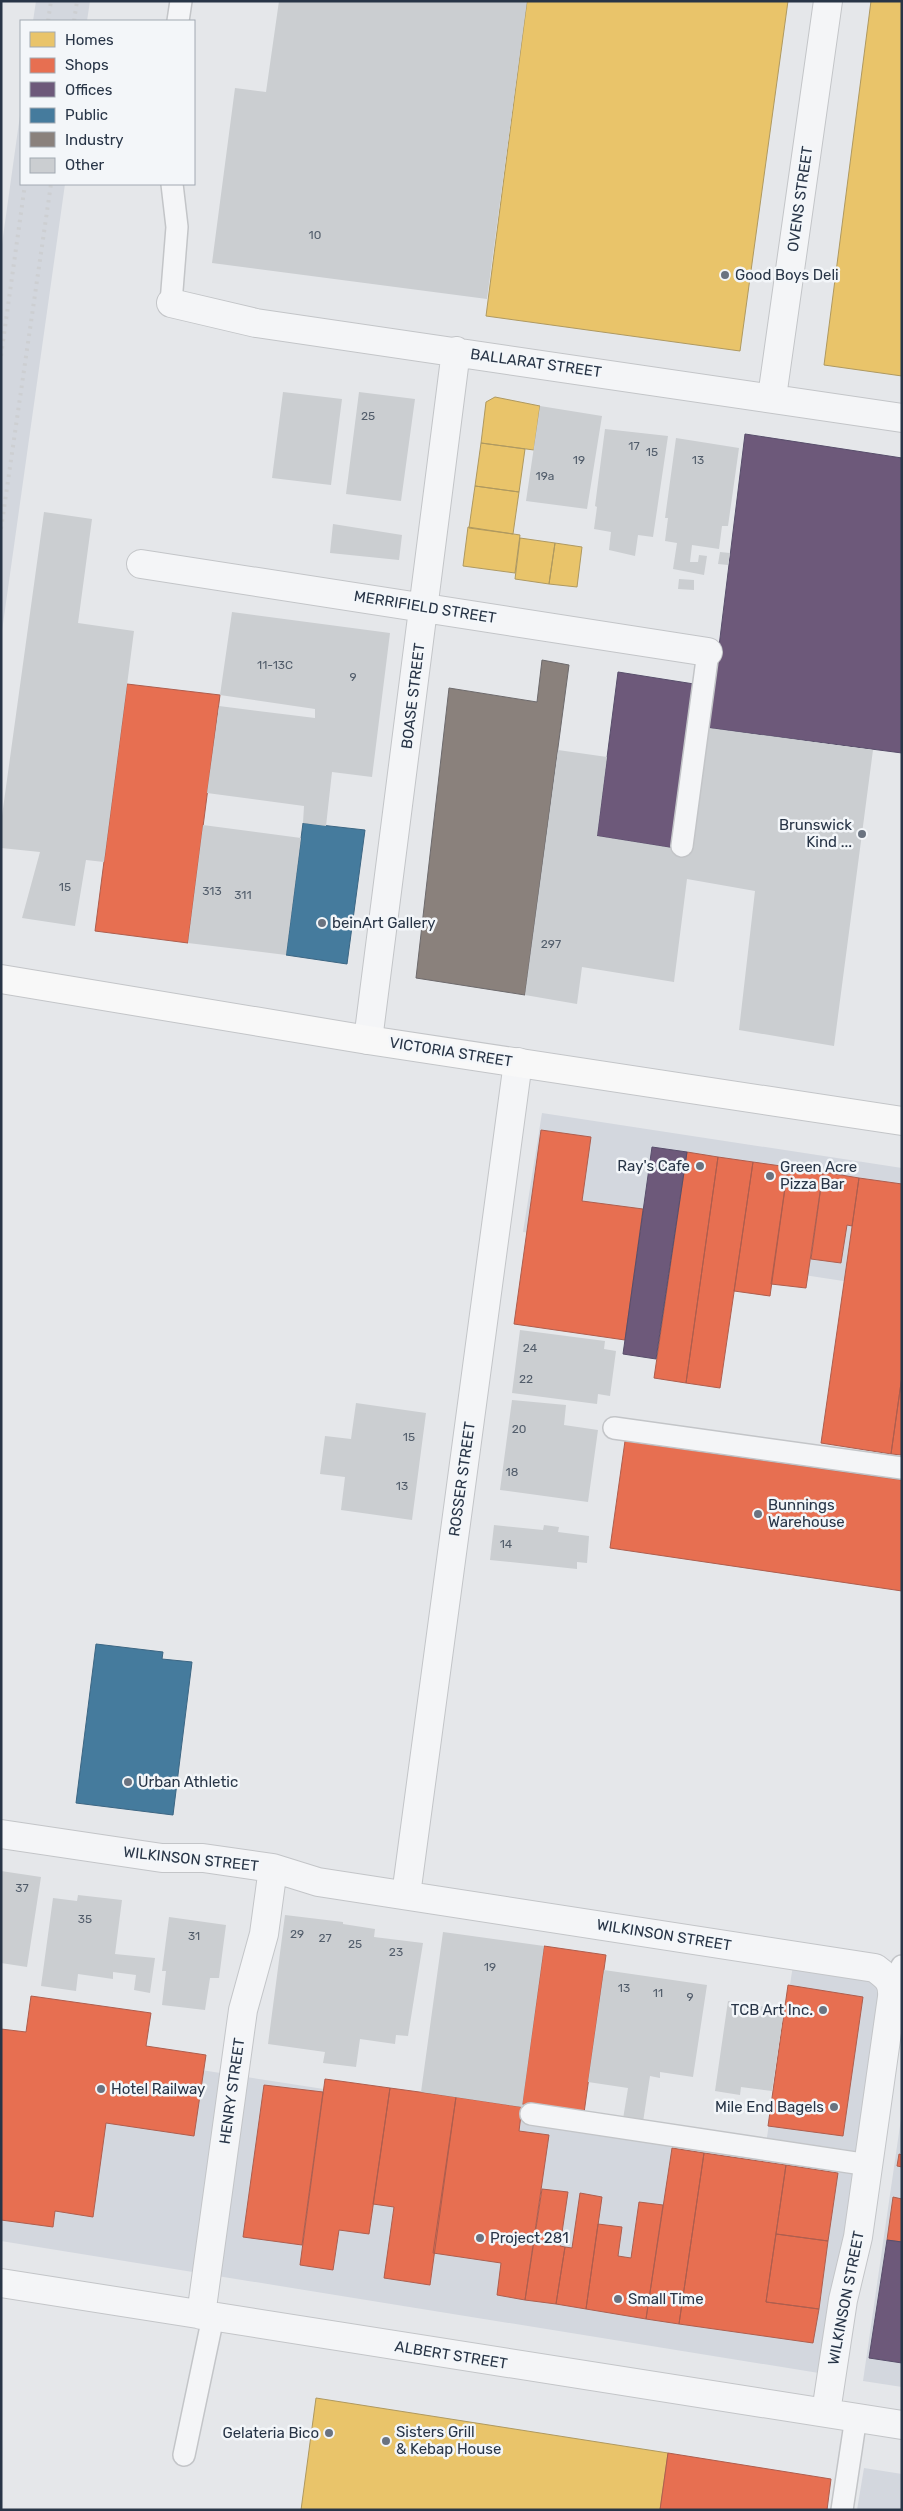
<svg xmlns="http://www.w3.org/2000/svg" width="903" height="2511" font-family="Rubik,sans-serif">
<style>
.built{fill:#d3d7de}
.homes{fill:#e9c46a;stroke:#af9960}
.shops{fill:#e76f51;stroke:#ae5e4e}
.offices{fill:#6d597a;stroke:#584e6b}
.public{fill:#457b9d;stroke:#3c6683}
.industry{fill:#8a817c;stroke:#6d6a6c}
.building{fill:#cbced1}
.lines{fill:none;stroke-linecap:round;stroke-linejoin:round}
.lane-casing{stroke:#c3c5c8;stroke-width:24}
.street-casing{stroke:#c3c5c8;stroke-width:30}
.secondary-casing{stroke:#c3c5c8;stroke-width:30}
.lane{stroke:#f4f5f7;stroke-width:21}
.street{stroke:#f4f5f7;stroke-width:28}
.secondary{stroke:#f8f8f8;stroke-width:28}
.rail{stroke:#cdcfd2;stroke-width:4;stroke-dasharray:2.5 5;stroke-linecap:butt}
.poi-dot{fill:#6a7380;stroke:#f3f6f9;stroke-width:2}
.labels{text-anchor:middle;stroke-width:5;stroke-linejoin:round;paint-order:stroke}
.number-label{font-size:12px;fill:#525d6b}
.street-label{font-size:15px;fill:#283547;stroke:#f3f6f9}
.poi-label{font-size:15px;fill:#283547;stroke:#f3f6f9;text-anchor:start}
</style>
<rect width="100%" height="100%" fill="#e5e7ea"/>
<path class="built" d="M36,1H90L87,21H33Z
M21,108V184H65L1,638V251Z
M542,1113L902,1168V1290L523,1232Z
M793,1965L880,1979L825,2374L1,2241V2039L764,2157Z
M902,2112V2387L863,2381Z
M864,2468L902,2474V2510H857Z"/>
<path class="homes" d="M527,1H788L740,351L486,316Z
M871,1H902V376L824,365Z
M495,397L540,406L534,450L481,443L486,402Z
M481,443L525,449L519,492L475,486Z
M475,486L519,492L513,534L469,528Z
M468,527L520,535L515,573L463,566Z
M520,538L555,543L549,584L515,579Z
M555,543L582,547L577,587L549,584Z
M316,2398L668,2453L660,2510H301Z"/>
<path class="shops" d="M127,684L220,695L188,943L95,931Z
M541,1130L591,1137L582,1201L643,1209L625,1340L514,1324Z
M687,1152L718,1157L686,1383L654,1378Z
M718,1157L753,1162L720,1388L686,1383Z
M753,1162L788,1167L770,1296L734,1291Z
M788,1167L823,1172L806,1288L771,1284Z
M823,1172L859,1178L852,1226L847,1225L841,1263L811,1259Z
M859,1178L902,1184V1376L891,1454L821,1443Z
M902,1376V1455L891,1454Z
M625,1441L902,1480V1591L610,1548Z
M544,1946L606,1955L584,2113L522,2104Z
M788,1985L863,1997L843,2136L768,2126Z
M31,1996L151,2013L146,2046L206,2055L194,2136L106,2123L93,2217L55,2211L53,2227L1,2220V2029L26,2032Z
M325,2079L390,2088L369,2234L339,2230L333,2270L300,2265Z
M264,2085L323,2092L302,2245L243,2237Z
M390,2088L456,2097L430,2285L384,2278L394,2207L373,2204Z
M456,2097L522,2107L519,2131L549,2135L525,2300L497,2295L501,2263L433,2253Z
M672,2148L704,2153L679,2324L646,2319Z
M704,2153L786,2165L766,2302L819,2309L813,2343L679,2324Z
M899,2154L902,2155V2167L897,2166Z
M786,2165L838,2173L828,2241L776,2234Z
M542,2189L568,2192L560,2246L565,2247L556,2304L525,2300Z
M580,2193L602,2197L586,2309L556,2304L565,2247L572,2248Z
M893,2197L902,2199V2242L887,2240Z
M639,2202L663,2205L646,2319L586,2309L598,2224L622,2227L618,2256L631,2258Z
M776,2234L828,2241L819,2309L766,2302Z
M668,2453L831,2479L827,2510H660Z"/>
<path class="offices" d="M745,434L902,458V753L709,728Z
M618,672L694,684L672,848L597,836Z
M652,1147L687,1152L656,1359L623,1354Z
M887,2240L902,2242V2363L869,2358Z"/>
<path class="public" d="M303,823L365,830L347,964L286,955Z
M96,1644L163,1652L162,1659L192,1662L173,1815L76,1803Z"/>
<path class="industry" d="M542,660L569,665L525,995L416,978L449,688L537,702Z"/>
<path class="building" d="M279,1H527L487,299L212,263L235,88L266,92Z
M283,392L342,399L331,485L272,478Z
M359,392L415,399L401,501L346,494Z
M540,406L602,416L587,509L526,501Z
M605,429L668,436L653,537L638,535L635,556L609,550L611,532L594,529L597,507L595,506Z
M676,438L739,448L728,526H722L719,549L692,545L690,562H698L699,555L707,556L704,575L673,569L677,543L665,541L668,518H665Z
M44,512L92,519L78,623L134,631L104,862L86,860L75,926L22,918L40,852L1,848V823Z
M333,524L402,535L399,560L330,553Z
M720,552L730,553L728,565L718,564Z
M679,579L694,580V590L678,589Z
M232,612L390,633L372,777L332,772L326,826L303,823L304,806L207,793L219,706L315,718V709L220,695Z
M709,728L873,750L834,1046L739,1030L755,891L687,879L674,982L582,967L577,1004L525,995L558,750L607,757L597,836L691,851Z
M203,825L301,838L286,955L188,943Z
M520,1330L605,1341L604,1349L616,1351L610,1396L598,1394L597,1404L512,1393Z
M512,1400L566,1405L564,1425L598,1430L588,1502L500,1490Z
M356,1403L426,1413L412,1520L341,1510L345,1477L320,1474L325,1436L351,1439Z
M494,1525L543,1530L544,1525L559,1527L558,1532L589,1536L587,1563L577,1562V1569L490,1560Z
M1,1871L41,1877L27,1967L1,1963Z
M78,1895L122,1900L115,1954L155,1958L150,1993L134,1990L136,1975L113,1972V1979L78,1974L76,1991L41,1986L53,1898L77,1901Z
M285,1915L343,1922V1924L375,1929L374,1937L423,1943L408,2036L396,2035L395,2044L360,2039L356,2067L323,2063L325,2052L268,2044Z
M169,1917L226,1925L219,1978H210L205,2010L162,2005L166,1971H162Z
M443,1932L544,1946L522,2107L421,2092Z
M604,1970L707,1985L693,2077L660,2072V2078L650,2076L643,2122L623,2119L628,2088L588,2082Z
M728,2001L784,2010L772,2091L741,2087L740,2095L715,2091Z"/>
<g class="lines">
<g class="lane-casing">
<path id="lane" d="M178,21L181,1
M171,303L177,227L172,184
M682,846L708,652
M614,1428L902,1468
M893,1985L902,1966
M531,2114L869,2165
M184,2455L213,2317
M842,2510L856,2417"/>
</g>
<g class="street-casing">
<path id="street" d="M171,303L256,323L902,418
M772,397L828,1
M141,564L708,652
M368,1040L456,351
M1,1834L162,1858H203L273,1868L318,1882L875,1968C887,1977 893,1981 892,1997L858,2237L843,2300L826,2412
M406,1895L518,1062
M1,2283L902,2425
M201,2315L243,2010L264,1934L273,1868"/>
</g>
<g class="secondary-casing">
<path id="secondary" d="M1,979L368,1040L902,1121"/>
</g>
<use href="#lane" class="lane"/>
<use href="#street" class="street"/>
<use href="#secondary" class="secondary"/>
<path class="rail" d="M48,21L51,1
M74,21L77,1
M1,356L25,184
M1,529L51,184"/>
</g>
<g class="poi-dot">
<circle cx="725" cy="275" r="5"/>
<circle cx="862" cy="834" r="5"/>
<circle cx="322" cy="923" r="5"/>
<circle cx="700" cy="1166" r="5"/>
<circle cx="770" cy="1176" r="5"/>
<circle cx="758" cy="1514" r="5"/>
<circle cx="128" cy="1782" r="5"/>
<circle cx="823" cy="2010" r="5"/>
<circle cx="101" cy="2089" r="5"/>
<circle cx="834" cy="2107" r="5"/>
<circle cx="480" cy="2238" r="5"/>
<circle cx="618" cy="2299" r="5"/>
<circle cx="329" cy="2433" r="5"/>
<circle cx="386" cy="2441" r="5"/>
</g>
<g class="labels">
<g class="number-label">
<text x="315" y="239">10</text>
<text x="368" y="420">25</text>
<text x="634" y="450">17</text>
<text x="652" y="456">15</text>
<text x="579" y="464">19</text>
<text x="698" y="464">13</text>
<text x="545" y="480">19a</text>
<text x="275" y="669">11-13C</text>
<text x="353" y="681">9</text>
<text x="65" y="891">15</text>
<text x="212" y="895">313</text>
<text x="243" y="899">311</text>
<text x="551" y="948">297</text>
<text x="530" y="1352">24</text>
<text x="526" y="1383">22</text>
<text x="519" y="1433">20</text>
<text x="409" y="1441">15</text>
<text x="512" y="1476">18</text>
<text x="402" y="1490">13</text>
<text x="506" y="1548">14</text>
<text x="22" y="1892">37</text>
<text x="85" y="1923">35</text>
<text x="297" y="1938">29</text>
<text x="194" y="1940">31</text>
<text x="325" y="1942">27</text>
<text x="355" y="1948">25</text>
<text x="396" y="1956">23</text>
<text x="490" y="1971">19</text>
<text x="624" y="1992">13</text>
<text x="658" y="1997">11</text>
<text x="690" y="2001">9</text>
</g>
<g class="street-label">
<text transform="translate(800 199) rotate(-82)" y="5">OVENS STREET</text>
<text transform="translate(536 363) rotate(8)" y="5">BALLARAT STREET</text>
<text transform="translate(425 607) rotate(9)" y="5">MERRIFIELD STREET</text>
<text transform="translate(413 696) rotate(-83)" y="5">BOASE STREET</text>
<text transform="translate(451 1052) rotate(9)" y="5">VICTORIA STREET</text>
<text transform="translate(462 1479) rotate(-82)" y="5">ROSSER STREET</text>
<text transform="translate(191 1859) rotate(6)" y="5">WILKINSON STREET</text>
<text transform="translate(664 1935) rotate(9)" y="5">WILKINSON STREET</text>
<text transform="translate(232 2091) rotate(-82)" y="5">HENRY STREET</text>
<text transform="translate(846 2298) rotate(-79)" y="5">WILKINSON STREET</text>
<text transform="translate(451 2355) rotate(9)" y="5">ALBERT STREET</text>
</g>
<g class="poi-label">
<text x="735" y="280">Good Boys Deli</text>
<text x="852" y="830" text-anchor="end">Brunswick<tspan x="852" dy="17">Kind ...</tspan></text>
<text x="332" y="928">beinArt Gallery</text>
<text x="690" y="1171" text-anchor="end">Ray's Cafe</text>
<text x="780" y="1172">Green Acre<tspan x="780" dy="17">Pizza Bar</tspan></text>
<text x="768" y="1510">Bunnings<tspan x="768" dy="17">Warehouse</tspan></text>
<text x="138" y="1787">Urban Athletic</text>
<text x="813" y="2015" text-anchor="end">TCB Art Inc.</text>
<text x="111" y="2094">Hotel Railway</text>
<text x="824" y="2112" text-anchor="end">Mile End Bagels</text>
<text x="490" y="2243">Project 281</text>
<text x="628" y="2304">Small Time</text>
<text x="396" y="2437">Sisters Grill<tspan x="396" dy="17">&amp; Kebap House</tspan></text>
<text x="319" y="2438" text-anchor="end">Gelateria Bico</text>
</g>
</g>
<rect width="903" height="2511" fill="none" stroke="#283547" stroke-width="5"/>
<rect x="20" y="20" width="175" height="165" fill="#f3f6f9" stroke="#a2a9b2"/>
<rect x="30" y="32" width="25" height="15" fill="#e9c46a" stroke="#a2a9b2"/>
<text x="65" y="45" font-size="15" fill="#283547">Homes</text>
<rect x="30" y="58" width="25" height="15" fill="#e76f51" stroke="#a2a9b2"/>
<text x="65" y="70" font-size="15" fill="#283547">Shops</text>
<rect x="30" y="82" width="25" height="15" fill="#6d597a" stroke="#a2a9b2"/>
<text x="65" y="95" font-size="15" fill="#283547">Offices</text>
<rect x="30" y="108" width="25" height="15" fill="#457b9d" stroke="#a2a9b2"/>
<text x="65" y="120" font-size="15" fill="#283547">Public</text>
<rect x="30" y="132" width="25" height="15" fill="#8a817c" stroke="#a2a9b2"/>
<text x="65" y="145" font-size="15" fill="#283547">Industry</text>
<rect x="30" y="158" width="25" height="15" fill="#cbced1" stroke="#a2a9b2"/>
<text x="65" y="170" font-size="15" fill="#283547">Other</text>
</svg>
